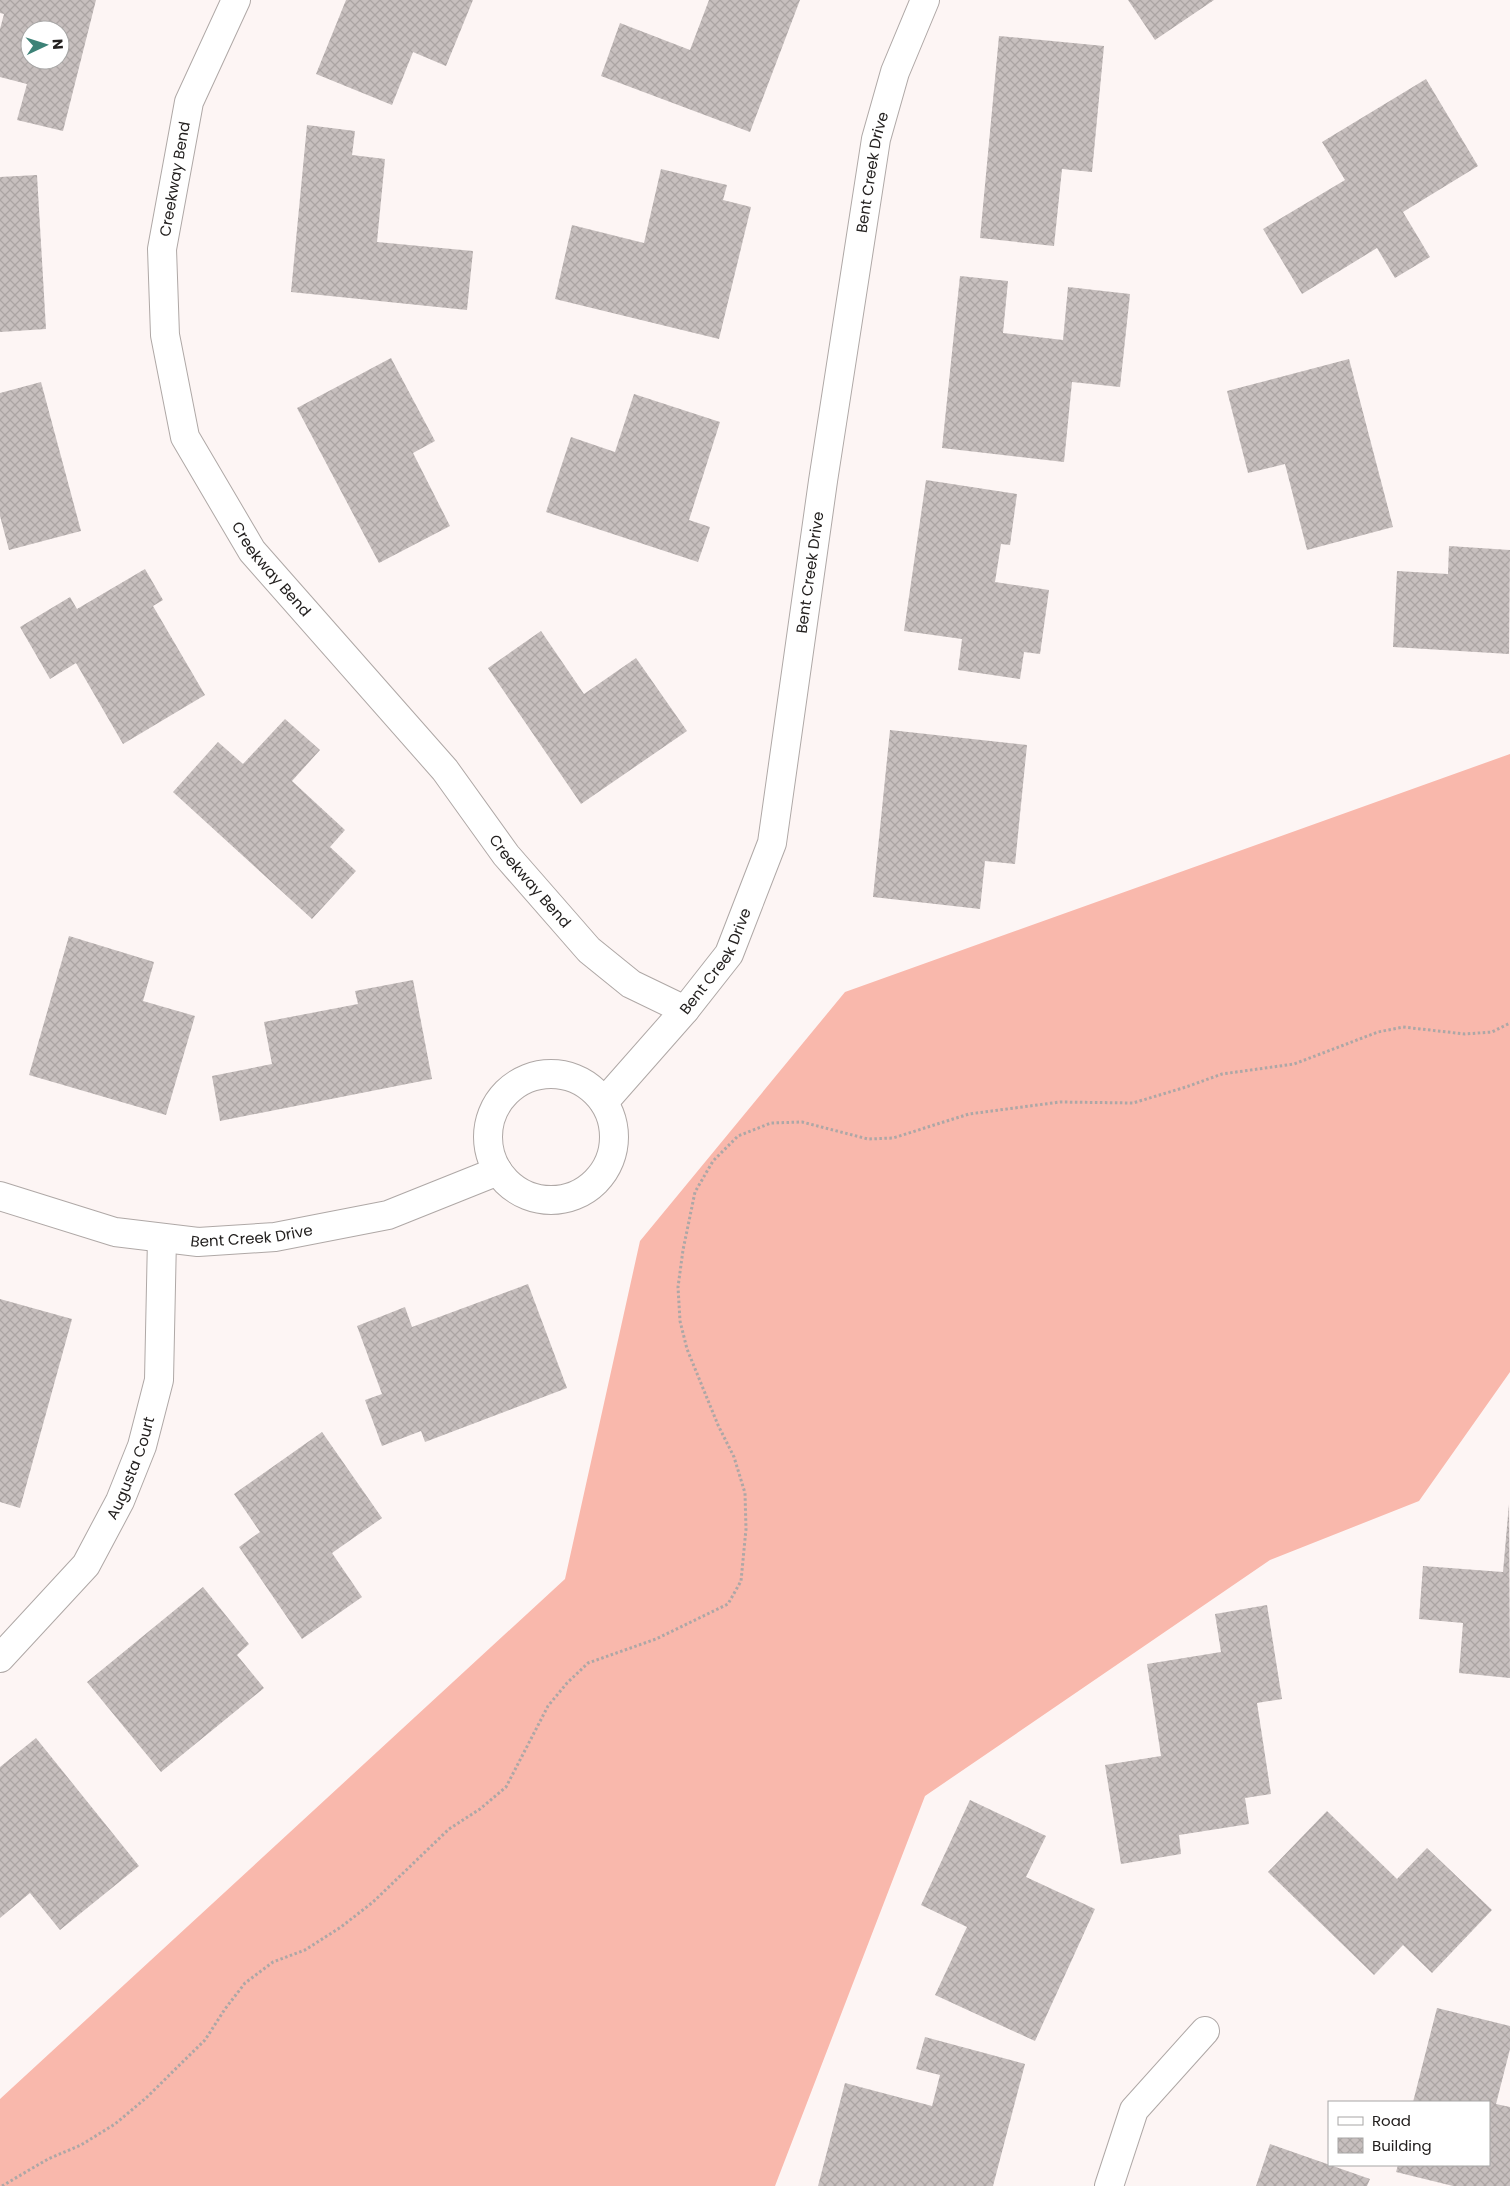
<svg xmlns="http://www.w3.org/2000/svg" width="1510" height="2186" font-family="Poppins,sans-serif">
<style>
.grass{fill:#f9b8ac}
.building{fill:url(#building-cross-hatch);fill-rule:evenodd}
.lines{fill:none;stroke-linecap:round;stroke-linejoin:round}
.street-casing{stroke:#afa8a6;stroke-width:30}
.path{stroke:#ada7a6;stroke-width:3;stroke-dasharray:2.5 2.5;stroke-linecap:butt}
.street{stroke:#fff;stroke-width:28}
.labels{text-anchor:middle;stroke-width:4.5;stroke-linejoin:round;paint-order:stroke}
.street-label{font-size:15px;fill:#23201f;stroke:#fff}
</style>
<defs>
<pattern id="building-cross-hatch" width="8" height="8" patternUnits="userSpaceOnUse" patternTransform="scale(1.25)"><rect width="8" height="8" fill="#c7bfbe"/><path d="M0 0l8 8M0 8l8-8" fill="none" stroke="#aba4a3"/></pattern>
</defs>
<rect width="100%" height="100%" fill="#fdf5f4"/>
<path class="grass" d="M1510,754V1372L1419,1501L1270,1560L925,1796L775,2186H0V2099L565,1579L640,1241L845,992Z"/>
<path class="building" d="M0,0H96L63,131L17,120L27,84L0,77V29L4,14L0,13ZM30,30H60V60H30Z
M346,0H473L446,66L413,52L392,105L316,74Z
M709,0H800L750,132L601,76L620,23L690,50Z
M1128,0H1214L1155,40Z
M999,36L1104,46L1092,172L1062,169L1054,246L980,238Z
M1426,79L1478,166L1403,212L1430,257L1395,278L1377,248L1302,294L1263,229L1345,180L1322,142Z
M307,125L355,131L352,155L385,159L377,242L473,251L467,310L291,292Z
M661,169L727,185L723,200L751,207L719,339L555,299L572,225L644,243Z
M37,175L46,329L0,332V177Z
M960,276L1008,281L1003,333L1063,340L1068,287L1130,294L1120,387L1072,382L1064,462L942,448Z
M391,358L435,441L413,453L450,526L379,563L297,408Z
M1349,359L1393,527L1307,550L1285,464L1248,473L1227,391Z
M41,382L81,531L9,550L0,516V393Z
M634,394L720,422L689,520L710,527L698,562L546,512L571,437L615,452Z
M926,480L1017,494L1010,545L1001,544L995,582L1049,590L1040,654L1024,652L1020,679L958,670L962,639L904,631Z
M1449,546L1510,550L1509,654L1393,647L1397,571L1448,574Z
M145,569L163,600L153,606L205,695L123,744L76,663L50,679L20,627L70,597L77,609Z
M541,631L584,694L636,658L687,731L581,804L488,668Z
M285,719L320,750L292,781L345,830L330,847L356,871L312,919L173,792L218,742L243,764Z
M890,730L1027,745L1015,864L985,861L980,909L873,897Z
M69,936L154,962L143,1001L195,1016L166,1115L29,1075Z
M413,980L432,1079L220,1121L212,1076L272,1064L264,1022L358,1004L355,991Z
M528,1284L567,1388L425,1442L421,1431L382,1446L365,1400L382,1394L357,1326L405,1307L412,1327Z
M0,1299L72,1319L20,1508L0,1502Z
M322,1432L382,1518L332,1553L362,1597L302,1639L239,1547L260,1532L234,1494Z
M1509,1504L1510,1678L1459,1673L1463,1623L1419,1619L1423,1566L1503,1572Z
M203,1587L249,1644L237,1655L264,1688L161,1772L87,1682Z
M1267,1605L1282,1699L1257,1703L1271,1794L1245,1798L1249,1824L1179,1835L1181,1854L1121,1864L1105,1765L1161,1756L1147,1664L1221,1652L1215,1614Z
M36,1738L139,1866L60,1930L30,1893L0,1918V1767Z
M970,1800L1046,1836L1026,1877L1095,1909L1035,2041L935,1995L967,1927L921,1905Z
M1327,1811L1397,1879L1427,1848L1492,1910L1432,1973L1403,1945L1374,1975L1268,1872Z
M1437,2008L1510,2026V2049L1496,2104L1510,2107V2186H1453L1396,2172L1398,2165H1489V2102H1413Z
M925,2037L1025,2064L993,2186H818L845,2083L932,2106L940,2075L916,2069Z
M1270,2144L1370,2179L1367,2186H1256Z"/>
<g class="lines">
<g class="street-casing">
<g id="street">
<path id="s1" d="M236,0L189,102L162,249L165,335L185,437L252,551L445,770L506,855L589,950L631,984L685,1010"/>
<circle cx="551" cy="1137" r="63"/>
<path id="s2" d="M604,1102L685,1010L729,954L772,843L823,481L876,139L895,72L925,0"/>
<path id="s3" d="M0,1196L115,1232L198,1242L275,1237L388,1215L498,1171"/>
<path id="s4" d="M0,1658L86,1565L120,1501L142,1446L159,1380L162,1238"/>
<path d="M1109,2186L1134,2110L1205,2031"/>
</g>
</g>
<path class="path" d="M2,2186L48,2159L81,2145L115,2124L146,2098L205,2040L225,2009L245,1983L273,1962L305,1950L341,1927L373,1902L449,1829L480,1809L506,1787L548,1706L567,1683L588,1663L656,1639L728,1604L741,1581L746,1529L745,1493L734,1457L718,1425L687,1349L680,1321L678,1287L683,1250L695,1192L713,1161L738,1136L771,1123L802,1122L868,1139L893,1138L969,1114L1060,1102L1133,1103L1186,1087L1222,1074L1294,1064L1378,1032L1403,1027L1465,1034L1492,1032L1510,1023"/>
<use href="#street" class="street"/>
</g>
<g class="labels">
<g class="street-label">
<text dy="5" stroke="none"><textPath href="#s2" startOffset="991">Bent Creek Drive</textPath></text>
<text transform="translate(175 179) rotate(-80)" y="5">Creekway Bend</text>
<text dy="5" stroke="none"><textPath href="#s1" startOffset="610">Creekway Bend</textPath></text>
<text dy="5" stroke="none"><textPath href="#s2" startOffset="586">Bent Creek Drive</textPath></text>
<text dy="5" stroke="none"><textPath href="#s1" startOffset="1016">Creekway Bend</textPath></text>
<text dy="5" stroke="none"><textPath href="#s2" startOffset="181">Bent Creek Drive</textPath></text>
<text dy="5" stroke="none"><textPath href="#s3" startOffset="258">Bent Creek Drive</textPath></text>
<text dy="5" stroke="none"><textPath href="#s4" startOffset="234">Augusta Court</textPath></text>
</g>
</g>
<rect x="1328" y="2101" width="162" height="65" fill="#ffffff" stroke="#a7a6a5"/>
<rect x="1338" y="2117" width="25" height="8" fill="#ffffff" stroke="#a7a6a5"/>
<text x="1372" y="2126" font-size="15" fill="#23201f">Road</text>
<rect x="1338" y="2138" width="25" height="15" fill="url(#building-cross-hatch)" stroke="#a7a6a5"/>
<text x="1372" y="2151" font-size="15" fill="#23201f">Building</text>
<g transform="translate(45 45) rotate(86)"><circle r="24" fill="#ffffff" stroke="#a7a6a5"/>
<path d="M0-4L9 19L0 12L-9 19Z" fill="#3d8277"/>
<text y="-8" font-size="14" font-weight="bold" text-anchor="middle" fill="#23201f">N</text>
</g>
</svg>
